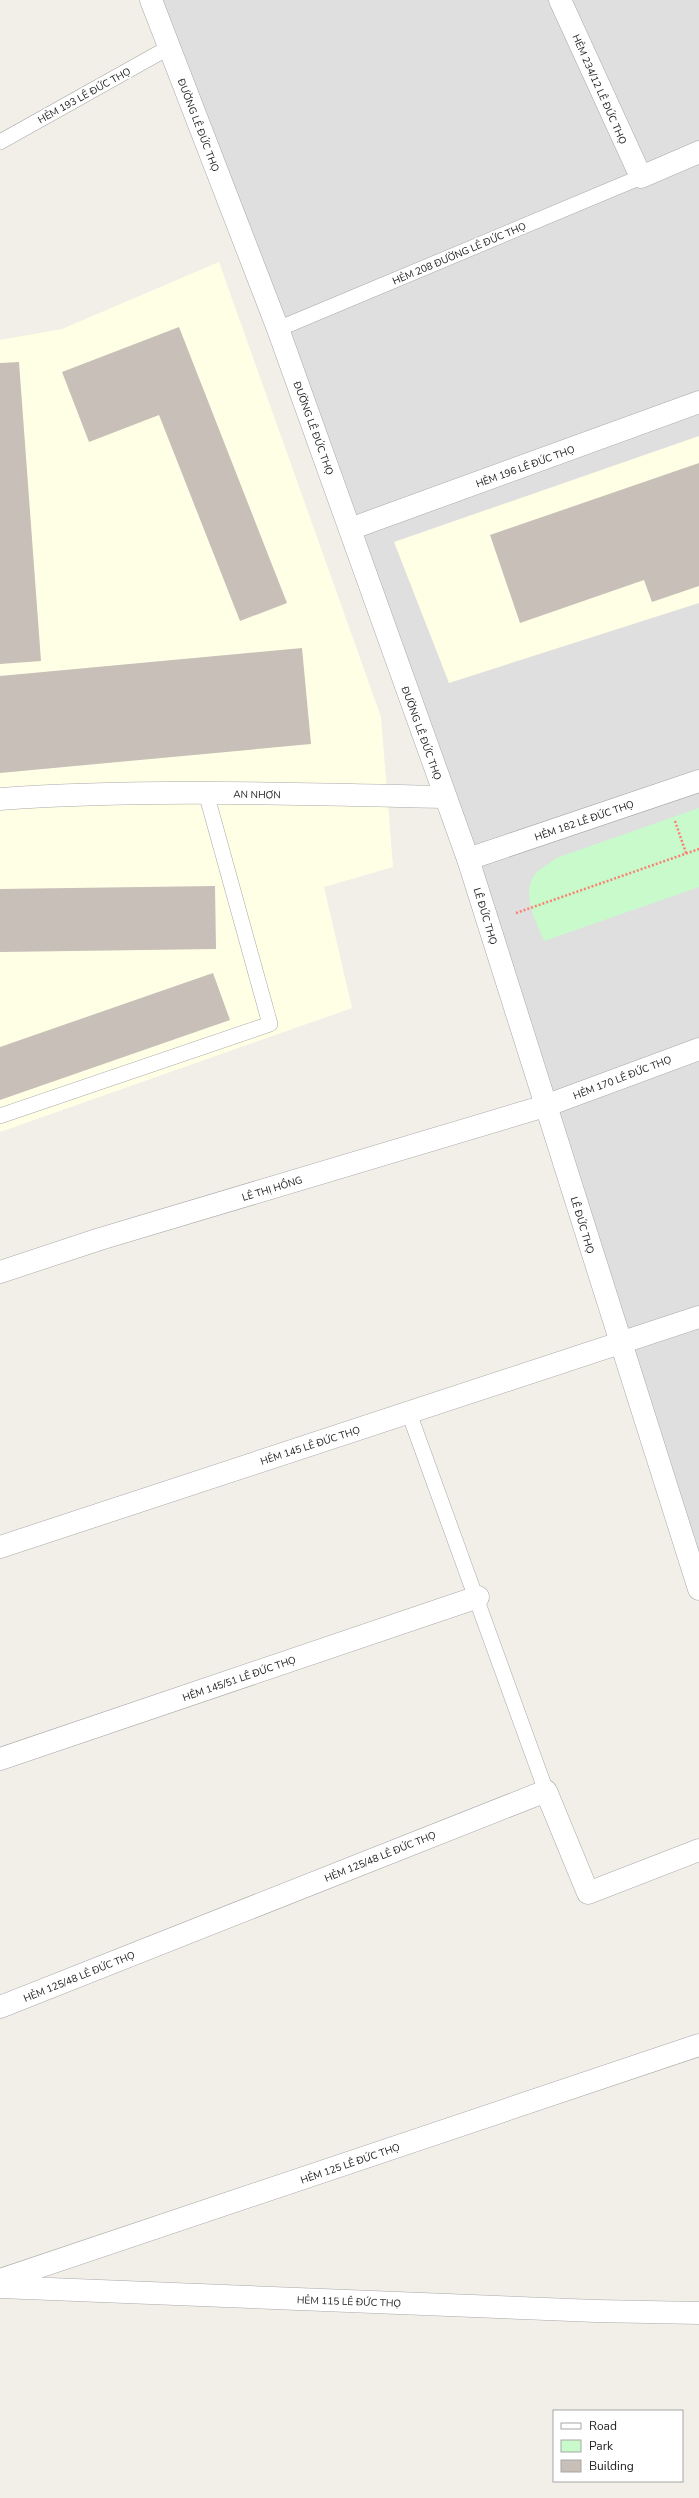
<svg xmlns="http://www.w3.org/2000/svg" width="699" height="2498" font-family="'Nunito Sans',sans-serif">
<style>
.residential{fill:#e0dfdf}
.education{fill:#ffffe5}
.park{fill:#c8facc}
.building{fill:#c7bfb8}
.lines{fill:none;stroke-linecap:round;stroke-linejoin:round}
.service-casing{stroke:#a9a9a9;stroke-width:16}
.minor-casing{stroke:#a9a9a9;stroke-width:23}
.tertiary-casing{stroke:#a9a9a9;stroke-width:23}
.path{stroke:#fa8072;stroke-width:2.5;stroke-dasharray:2 2;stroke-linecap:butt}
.service{stroke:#fff;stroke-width:15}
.minor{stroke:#fff;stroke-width:22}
.tertiary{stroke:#fff;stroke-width:22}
.labels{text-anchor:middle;stroke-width:4;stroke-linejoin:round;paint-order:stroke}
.street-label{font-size:10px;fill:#222;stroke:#fff}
</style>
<rect width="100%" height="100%" fill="#f2efe9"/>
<path class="residential" d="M143,0H699V1572L386,633Z"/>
<path class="education" d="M219,262L381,717L393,867L324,887L352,1008L0,1132V340L62,329Z
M699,436V603L449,683L394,542Z"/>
<path class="park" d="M699,808V887L544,941C536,921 520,892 536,873C541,868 550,863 556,858Z"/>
<path class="building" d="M179,327L287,603L240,621L159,415L89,442L62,372Z
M19,362L41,661L0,664V363Z
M699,463V586L652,602L644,580L520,623L490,535Z
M302,648L311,744L0,773V676Z
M215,886L216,949L0,952V889Z
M213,973L230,1020L0,1100V1047Z"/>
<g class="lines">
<g class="service-casing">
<path id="service" d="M0,142L168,48
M278,329L641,177
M0,1116L270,1024L206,793
M409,1413L546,1791"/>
</g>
<g class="minor-casing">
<path id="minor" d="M560,0L641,177L699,152
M350,529L699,402
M0,799C148,788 297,794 445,797
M468,859L699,781
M0,1272L100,1239L545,1106L699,1049
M0,1547L699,1317
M0,1759L478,1597
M0,2007L546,1791L588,1893L699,1850
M0,2280L699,2045
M0,2287L596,2311L699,2313"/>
</g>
<g class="tertiary-casing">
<path id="tertiary" d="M151,0L278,329L468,859L699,1589"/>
</g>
<path class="path" d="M675,821L686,853
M516,913L699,849"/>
<use href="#service" class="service"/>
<use href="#minor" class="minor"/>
<use href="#tertiary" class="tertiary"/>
</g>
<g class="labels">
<g class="street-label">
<text transform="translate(600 89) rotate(66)" y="4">HẺM 234/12 LÊ ĐỨC THỌ</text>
<text transform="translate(84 95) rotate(-29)" y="4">HẺM 193 LÊ ĐỨC THỌ</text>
<text transform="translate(199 125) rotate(69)" y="4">ĐƯỜNG LÊ ĐỨC THỌ</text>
<text transform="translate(459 253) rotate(-23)" y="4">HẺM 208 ĐƯỜNG LÊ ĐỨC THỌ</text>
<text transform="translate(314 428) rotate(70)" y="4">ĐƯỜNG LÊ ĐỨC THỌ</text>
<text transform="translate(525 466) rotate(-20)" y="4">HẺM 196 LÊ ĐỨC THỌ</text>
<text transform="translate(422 733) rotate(70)" y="4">ĐƯỜNG LÊ ĐỨC THỌ</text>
<text transform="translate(257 794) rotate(1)" y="4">AN NHƠN</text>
<text transform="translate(584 820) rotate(-19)" y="4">HẺM 182 LÊ ĐỨC THỌ</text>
<text transform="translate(486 916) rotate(73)" y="4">LÊ ĐỨC THỌ</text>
<text transform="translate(622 1077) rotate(-21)" y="4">HẺM 170 LÊ ĐỨC THỌ</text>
<text transform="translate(272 1188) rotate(-17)" y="4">LÊ THỊ HỒNG</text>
<text transform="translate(583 1225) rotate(73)" y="4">LÊ ĐỨC THỌ</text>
<text transform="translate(310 1445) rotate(-18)" y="4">HẺM 145 LÊ ĐỨC THỌ</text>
<text transform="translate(239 1678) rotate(-19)" y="4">HẺM 145/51 LÊ ĐỨC THỌ</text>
<text transform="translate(380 1856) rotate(-22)" y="4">HẺM 125/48 LÊ ĐỨC THỌ</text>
<text transform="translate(79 1976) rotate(-22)" y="4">HẺM 125/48 LÊ ĐỨC THỌ</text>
<text transform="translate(350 2163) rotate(-19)" y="4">HẺM 125 LÊ ĐỨC THỌ</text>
<text transform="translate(349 2301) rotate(2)" y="4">HẺM 115 LÊ ĐỨC THỌ</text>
</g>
</g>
<rect x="553" y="2410" width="130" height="72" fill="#ffffff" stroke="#a7a7a7"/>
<rect x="561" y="2423" width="20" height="6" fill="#ffffff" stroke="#a7a7a7"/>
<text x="589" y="2430" font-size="12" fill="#222222">Road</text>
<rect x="561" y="2440" width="20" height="12" fill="#c8facc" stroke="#a7a7a7"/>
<text x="589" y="2450" font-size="12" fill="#222222">Park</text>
<rect x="561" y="2460" width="20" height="12" fill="#c7bfb8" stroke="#a7a7a7"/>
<text x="589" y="2470" font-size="12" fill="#222222">Building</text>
</svg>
